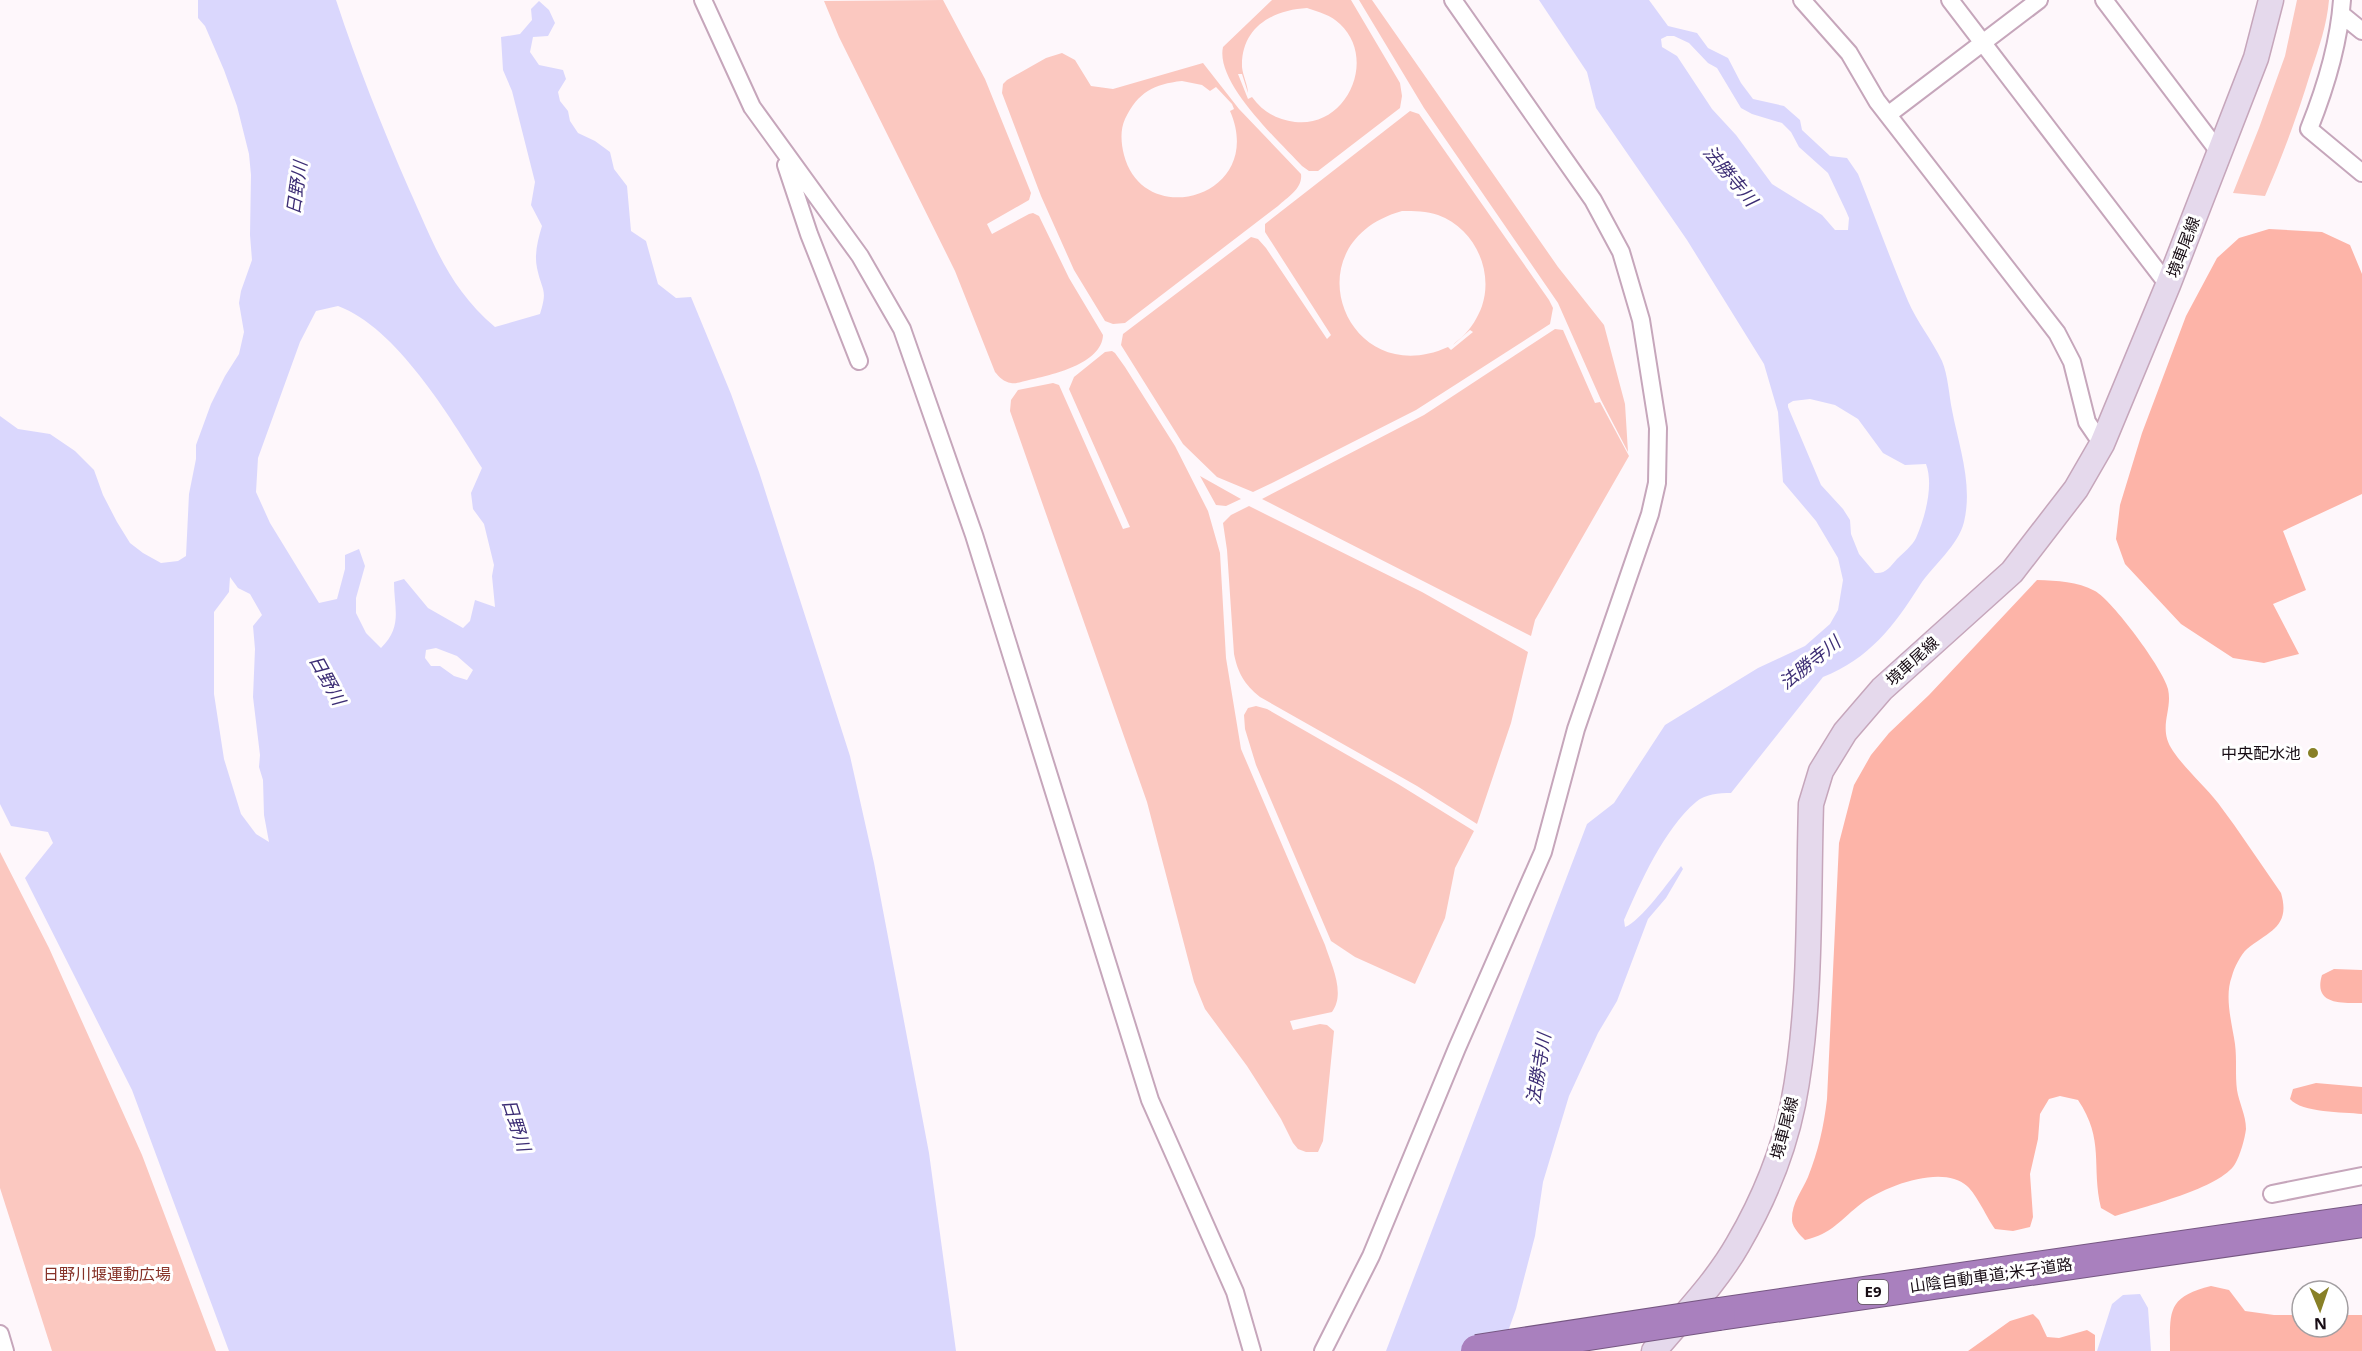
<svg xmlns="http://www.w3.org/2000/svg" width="2362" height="1351" font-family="'Noto Sans','Noto Sans JP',sans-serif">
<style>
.green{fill:#fbc8c0;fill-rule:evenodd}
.forest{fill:#fdb4a8}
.water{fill:#dad7fd;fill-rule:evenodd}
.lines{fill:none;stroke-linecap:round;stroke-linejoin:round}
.minor-casing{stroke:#c6a6bb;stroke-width:20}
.secondary-casing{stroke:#c6a6bb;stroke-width:27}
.motorway-casing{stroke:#765782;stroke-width:34}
.minor{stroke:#fff;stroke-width:16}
.secondary{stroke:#e5d9ec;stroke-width:24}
.motorway{stroke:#a980be;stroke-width:32}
.motorway-bridge-casing{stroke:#765782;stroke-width:34;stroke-linecap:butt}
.motorway-bridge{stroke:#a980be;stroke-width:32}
.poi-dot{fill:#888027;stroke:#fff;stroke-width:2}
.labels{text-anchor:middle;stroke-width:6;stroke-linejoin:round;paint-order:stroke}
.shield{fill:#fff;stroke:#5d555a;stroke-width:1.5}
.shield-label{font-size:15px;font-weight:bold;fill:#170c14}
.street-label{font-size:16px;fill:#170c14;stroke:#fff}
.poi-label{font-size:16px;fill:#170c14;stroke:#fff;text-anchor:end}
.park-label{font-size:16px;fill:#873329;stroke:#fff}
.water-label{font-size:18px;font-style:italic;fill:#3d2e75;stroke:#fff}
</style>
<rect width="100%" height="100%" fill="#fef7fb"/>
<path class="green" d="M943,0L985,79L1031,193L1029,200L987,224L992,234L1029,214L1033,213L1039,216L1069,278L1103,335C1102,364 1051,375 1029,380C1024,381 1016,384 1011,383C1004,382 999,377 995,372L955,271L839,37L824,1Z
M1272,0H1351L1400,83L1402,96L1400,108L1318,171H1309L1302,166C1279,141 1215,83 1223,47ZM1307,8C1319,12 1331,15 1340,24C1378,60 1346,128 1295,122C1277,120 1263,112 1252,97L1248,99L1238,74H1242L1248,93C1248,86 1243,76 1242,67C1241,27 1273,10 1307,8Z
M1359,0H1372L1558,267L1604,325L1625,404L1628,452L1601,400L1558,303L1424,108Z
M2297,0H2329C2327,24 2319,48 2311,71C2298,114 2283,155 2265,196L2233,193L2259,128L2285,56Z
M1062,53L1075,60L1091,86L1113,89L1203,63L1239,109L1301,174C1303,188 1288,197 1278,206L1125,323L1113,324L1105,321L1074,270L1041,196L1002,93L1003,84L1007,80L1046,58ZM1182,81L1202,85L1210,91L1216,87L1232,104L1234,109L1230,111C1267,196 1144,232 1124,155C1121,143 1120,130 1125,119C1138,92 1154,84 1182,81Z
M1410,111L1419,114L1549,300L1553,308L1550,324L1416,410L1274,482L1253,492L1217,477L1183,444L1121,345L1123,334L1251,237L1258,239L1266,248L1327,339L1331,335L1265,232V224ZM1402,211C1414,211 1427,211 1438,215C1474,228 1494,270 1482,306C1478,317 1471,329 1462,337C1459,340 1455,342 1453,345L1470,330L1473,332L1451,350L1448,347C1346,393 1288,243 1402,211Z
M1555,329L1563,330L1595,403L1600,402L1629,456L1535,620L1531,636L1262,499L1424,415Z
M1112,351L1115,353L1125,367L1175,446L1208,511L1220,553L1226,658L1241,749L1325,945C1331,964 1346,993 1332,1012L1290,1021L1293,1030L1320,1024L1327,1025L1334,1031L1323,1141L1318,1152H1306L1298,1149L1293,1143L1281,1119L1247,1066L1205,1009L1194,982L1147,802L1010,411L1011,400L1018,390L1053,383L1059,385L1123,529L1130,527L1069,389L1074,377L1105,352Z
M1200,476L1241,499L1226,506L1216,505Z
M1249,506L1422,592L1528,652L1511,723L1477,824L1417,786L1260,697C1244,684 1238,673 1234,654L1227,550L1223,523L1231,515Z
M1256,706L1267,709L1398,784L1474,831L1455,868L1445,918L1415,984L1355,957L1331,941L1256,765L1245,729L1244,715L1248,708Z
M0,852L49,948L142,1155L216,1351H52L0,1188Z"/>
<path class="forest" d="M2269,229L2322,232L2350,245L2362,274V494L2283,531L2306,590L2273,604L2299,654L2264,663L2233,658L2181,624L2125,564L2116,539L2120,505L2142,433L2186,316L2217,258L2239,238Z
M2037,580C2058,581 2077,581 2095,591C2112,600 2164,670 2168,689C2173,711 2157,728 2173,751C2186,770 2204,785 2218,803C2240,832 2260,863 2281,893C2291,927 2269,931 2247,949C2241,954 2234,968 2232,976C2224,997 2232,1023 2235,1044C2237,1060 2235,1075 2237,1090C2239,1103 2246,1115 2246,1129C2245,1138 2240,1156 2235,1164C2221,1188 2143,1207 2115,1216L2101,1208C2091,1166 2105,1140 2078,1100L2060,1096L2049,1099L2040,1114L2038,1139L2030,1174L2033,1217L2030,1227L2013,1231L1995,1229C1987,1218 1977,1195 1967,1186C1943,1164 1885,1186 1862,1203C1841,1219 1832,1234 1805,1240C1800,1235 1793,1228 1792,1221C1791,1204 1802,1191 1808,1177C1818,1152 1824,1126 1827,1099L1839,843L1854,785L1871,755L1889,733L1929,695Z
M2334,969L2362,970V1003C2341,1003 2313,1005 2322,975Z
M2316,1083L2362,1087V1114C2343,1112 2302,1113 2290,1099L2293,1089Z
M2211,1286L2229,1290L2245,1311L2274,1315H2302V1327H2338V1315H2362V1351H2170C2170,1311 2167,1297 2211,1286Z
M2033,1314L2039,1320L2047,1337L2059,1338L2087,1330L2095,1335V1351H1968L2010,1321Z"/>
<path class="water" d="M198,0H336C357,64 382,127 409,189C434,244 448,287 495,327L540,314C548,288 542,292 537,268C534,254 538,239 542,226L531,205L535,182L512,91L503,70L501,37L520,34L532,20L531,9L539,1L549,10L555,23L548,36L533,37L530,52L539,65L563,70L566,79L558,92L560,101L568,111L570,121L578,133L595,141L610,152L614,169L627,186L631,231L646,241L658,284L676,298L691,297L731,394L759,472L850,756L874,863L929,1153L956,1351H229L132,1090L25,878L53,843L48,832L11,826L0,804V416L18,429L50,434L75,451L94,470L103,495L117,522L130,543L143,553L161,563L178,561L186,556L189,494L196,459V445L211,404L225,376L239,354L244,332L239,303L241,291L252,260L250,235L251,175L249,154L237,106L224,70L205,26L198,18ZM338,306C396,327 450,417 482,468L471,493L473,509L484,524L494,565L492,576L495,607L475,600L470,621L463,628L428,608L404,579L394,582C394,609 403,626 381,648L366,633L356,613V598L365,566L359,549L345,555V569L337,599L319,603L270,523L256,492L258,458L300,342L316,311ZM230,577L238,588L250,594L262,615L253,626L255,649L253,697L260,755L259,767L263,780L264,815L269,842L256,834L241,814L224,759L214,694V612L229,592ZM436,648L457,656L473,670L467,680L454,676L440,666H431L425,658L426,650Z
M1539,0H1649L1668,26L1697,33L1708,48L1728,58L1741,83L1753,99L1784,106L1800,120L1802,130L1830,156L1847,158L1858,174C1875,216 1890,259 1908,301C1917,322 1932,340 1942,361C1948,375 1949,395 1952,410C1959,447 1973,484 1964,522C1958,546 1934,564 1920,585C1894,626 1869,659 1823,677L1731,793C1719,793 1705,794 1696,802C1664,829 1640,883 1624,920L1625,927C1640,922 1670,880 1681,866L1683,869L1666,898L1648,919L1617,1001L1598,1033L1569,1096L1543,1182L1535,1236L1516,1309L1501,1351H1386L1587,824L1614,803L1665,725L1758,668L1805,646L1830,624L1838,610L1843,580L1838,558L1816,521L1783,482L1778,412L1764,364L1687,240L1596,108L1587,72ZM1667,36H1674L1689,43L1708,63L1717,68L1741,108L1752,114L1782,123L1791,132L1799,147L1828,173L1846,211L1849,218L1848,230H1835L1822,215L1772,184L1736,135L1712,109L1677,56L1662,47L1661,39ZM1810,399L1835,405L1858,419L1883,453L1905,465L1926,464C1934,485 1925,518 1916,538C1912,546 1904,552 1897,559C1890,567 1886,574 1875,573L1859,554L1851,534L1850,520L1843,509L1821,485L1788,407V404L1793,401Z
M2140,1294L2148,1308L2151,1351H2097L2112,1304L2123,1295Z"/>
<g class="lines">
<g class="minor-casing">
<path id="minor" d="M703,0L752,107L860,256L902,329L974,535L1150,1100L1235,1292L1252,1351
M1802,0L1849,53L1877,101L2057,333L2072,362L2087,422L2102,444
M1950,0L2168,285
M2104,0L2219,152
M2342,0C2339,43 2325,89 2309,129L2362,173
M2341,14L2362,31
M1889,114L2039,0
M786,165L809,234L859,361
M2272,1194L2362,1176
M0,1334L5,1351
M1323,1351L1371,1256L1457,1048L1543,852L1576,729L1650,514L1657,483L1658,428L1641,320L1621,252L1593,200L1453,0"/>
</g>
<g class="secondary-casing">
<path id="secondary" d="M1654,1351C1682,1317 1716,1283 1738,1244C1763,1201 1783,1153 1793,1104C1812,1008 1808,901 1811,804L1821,771L1845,732L1882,689L2012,572L2076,489L2102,444L2168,285L2256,58L2271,0"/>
</g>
<g class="motorway-casing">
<path id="motorway" d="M1719,1314L2362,1221"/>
</g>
<use href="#minor" class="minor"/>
<use href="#secondary" class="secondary"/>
<use href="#motorway" class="motorway"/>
<g class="motorway-bridge-casing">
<path id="motorway-bridge" d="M1477,1351L1719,1314"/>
</g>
<use href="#motorway-bridge" class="motorway-bridge"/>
</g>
<circle class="poi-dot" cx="2313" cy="753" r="6"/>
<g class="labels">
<rect class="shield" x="1858" y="1280" width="30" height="24" rx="4.5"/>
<g class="shield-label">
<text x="1873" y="1297">E9</text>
</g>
<g class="street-label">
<text transform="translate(2183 247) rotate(-69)" y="6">境車尾線</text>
<text transform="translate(1912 661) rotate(-42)" y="6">境車尾線</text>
<text transform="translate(1784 1128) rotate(-75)" y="6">境車尾線</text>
<text transform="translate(1991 1275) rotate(-8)" y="6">山陰自動車道;米子道路</text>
</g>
<g class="poi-label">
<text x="2301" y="759">中央配水池</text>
</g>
<g class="park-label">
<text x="107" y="1280">日野川堰運動広場</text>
</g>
<g class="water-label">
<text transform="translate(1730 176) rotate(50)" y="6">法勝寺川</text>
<text transform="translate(297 188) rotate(-82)" y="6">日野川</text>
<text transform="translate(1810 663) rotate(-39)" y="6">法勝寺川</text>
<text transform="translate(327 680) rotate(61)" y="6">日野川</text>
<text transform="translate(1539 1069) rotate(-81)" y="6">法勝寺川</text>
<text transform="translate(516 1125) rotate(72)" y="6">日野川</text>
</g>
</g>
<g transform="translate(2320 1309) rotate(178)"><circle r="28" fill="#ffffff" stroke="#a29ea1" stroke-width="1.5"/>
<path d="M0-4.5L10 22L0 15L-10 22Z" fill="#888027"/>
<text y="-9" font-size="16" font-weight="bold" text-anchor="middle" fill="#170c14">N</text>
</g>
</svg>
